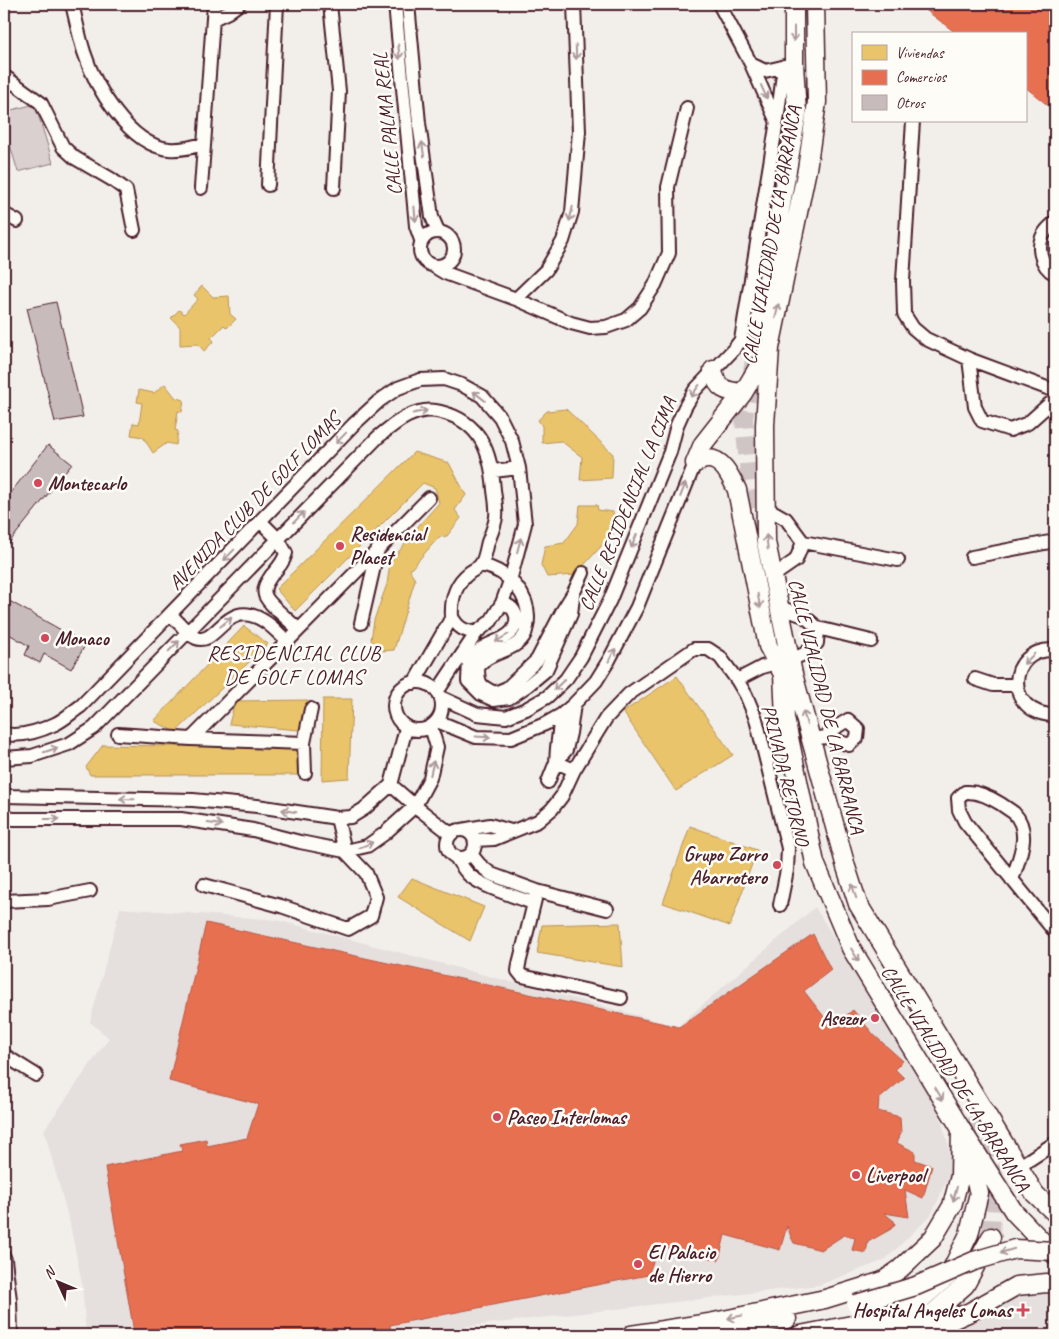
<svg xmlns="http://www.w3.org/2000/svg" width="1059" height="1339" font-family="Caveat,sans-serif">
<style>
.built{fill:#e5dfdd}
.green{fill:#d9d0cf;stroke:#92787d}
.homes{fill:#e9c46a;stroke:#b99257}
.shops{fill:#e76f51;stroke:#b85746}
.building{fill:#c8bbbb;stroke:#4a1f2b}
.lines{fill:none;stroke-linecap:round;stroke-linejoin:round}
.secondary-tunnel{stroke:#d0c5c5;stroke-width:18;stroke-dasharray:18 9;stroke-linecap:butt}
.minor-casing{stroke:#4a1f2b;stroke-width:16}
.secondary-casing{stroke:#4a1f2b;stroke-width:21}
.minor{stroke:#fdfcf7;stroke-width:12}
.secondary{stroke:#fdfcf7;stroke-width:18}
.secondary-bridge-casing{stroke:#4a1f2b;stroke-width:21;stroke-linecap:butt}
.secondary-bridge{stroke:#fdfcf7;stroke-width:18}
.oneway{stroke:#ac999b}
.poi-dot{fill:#d1495b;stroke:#fdfcf7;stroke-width:2}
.labels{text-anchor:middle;stroke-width:5;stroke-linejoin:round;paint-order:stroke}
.street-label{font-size:20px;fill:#4a1f2b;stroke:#fdfcf7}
.poi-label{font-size:20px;font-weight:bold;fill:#4a1f2b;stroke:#fdfcf7;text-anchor:start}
.neighbourhood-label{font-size:21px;letter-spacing:1px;fill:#4a1f2b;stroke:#fdfcf7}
</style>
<rect width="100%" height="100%" fill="#f2efeb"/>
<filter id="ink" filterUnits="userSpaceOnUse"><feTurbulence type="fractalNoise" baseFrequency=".02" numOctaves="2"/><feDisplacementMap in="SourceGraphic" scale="10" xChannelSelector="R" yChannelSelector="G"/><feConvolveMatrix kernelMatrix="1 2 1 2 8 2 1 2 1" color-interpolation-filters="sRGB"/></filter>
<g filter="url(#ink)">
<path class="built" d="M815,907L937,1105L954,1165L931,1215L885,1260L819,1285L412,1333L406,1335H86L82,1284L70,1224L44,1130L109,1038L90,1022L120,908L277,920L678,1026Z
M1044,1291L1055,1292V1335H938L954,1329L982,1316L1001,1304L1022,1294Z"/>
<path class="green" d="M35,104L53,163L18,172L4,125V112Z"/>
<path class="homes" d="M202,286L213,297L229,296L230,314L236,319L227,328L224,325L211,338L214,341L204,351L198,344L180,345V327L171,318L179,310L184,314L198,299L194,295Z
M165,384L176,398L184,400L182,412L178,411L175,430L178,431L176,445L167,443L153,453L143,437L131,435L133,423L139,424L142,403L137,402L139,390L154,393Z
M566,409L613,454L612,478L580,480L582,457L561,441L542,443V426L538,420L547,411Z
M414,452L449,463L466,495L455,510L461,518L447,536L439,537L410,570L415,580L394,650L379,651L371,640L374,620L387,584L390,563L420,524L439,503L435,488L423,483L295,611L276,589Z
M580,505H597L598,510L613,512L617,529L575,575L547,577L541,565L545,546L564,543L578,524Z
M244,626L268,644L176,732L154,721Z
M677,676L733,755L676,791L623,712Z
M323,699H352L349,778L322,780Z
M308,700L299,730L229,724L235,701Z
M103,745L299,748V775H90L86,767Z
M690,826L757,850L730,926L663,903Z
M412,878L484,907L470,941L398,897Z
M620,923L623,967L537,953L542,925Z"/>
<path class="shops" d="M918,4H1055V111L1025,87V34H957Z
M206,923L679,1027L813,934L831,970L804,991L832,1027L853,1010L874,1035L903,1061L895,1069L904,1078L879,1099L878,1111L900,1117L901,1133L897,1143L915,1152V1160L932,1166L923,1198L905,1190L909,1217L884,1213L894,1221L895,1224L891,1229L868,1242L866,1253L852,1250L855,1238L844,1235L821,1250L794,1243L791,1237L787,1226L780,1250L725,1235L719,1260L659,1246L648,1275L390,1325L391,1334L383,1335H131L134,1332L105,1167L182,1151L180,1144L206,1139L207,1146L247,1138L258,1104L169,1081Z"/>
<path class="building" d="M56,302L83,417L55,422L27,308Z
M48,445L72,464L4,549V501Z
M4,598L86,644L71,669L44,654L40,663L25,655L29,646L4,631Z"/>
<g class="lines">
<path class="secondary-tunnel" d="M759,330L744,419L750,488L758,558L773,621
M973,1116L988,1144L994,1168L991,1237"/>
<g class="minor-casing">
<path id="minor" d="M72,4C76,20 79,36 84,52C95,87 129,145 169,149C180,150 193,147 203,144
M330,4L339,91L334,188
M395,4L416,226L421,240
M408,4L419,123L432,217L438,231
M719,4L751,64L776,120
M213,19L228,12L239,4
M751,64L765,71L791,65
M4,76L41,103L63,147L75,158L111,179L126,190L134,230
M913,121L903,281L904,314L913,328L926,339L969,359L1055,391
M268,185L277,4
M201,188L214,4
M4,214L17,221
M1055,222C1052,225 1048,228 1046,231C1035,244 1040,266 1055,274
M420 249a17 17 0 1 1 34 0a17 17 0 1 1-34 0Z
M435,267L445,273L516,299L571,323L590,328L606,327L626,320L640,308L655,285L669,253L668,187L687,108
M516,299L546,270L563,241L572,212L579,132L574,4
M969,359L975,407L982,421L1010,430L1028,423L1055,399
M493,471L519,468
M765,507L786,519L803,542L796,560L773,576
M261,522L278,539L286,553C284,562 277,569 271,576C267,582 263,587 265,595C268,604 291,622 298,629
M803,542L898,560
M972,557L1055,541
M481,565C509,571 533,597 527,627C526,629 526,632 525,634C518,649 498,651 486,659C483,662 480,665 478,667C478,684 480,686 495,693L507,688L537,660L563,610L573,594L583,573
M502,603C509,605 514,608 516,616C519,638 493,640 481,649C477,652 473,657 469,660L468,681L481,694L494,700L509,698L528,685L546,670L571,614L573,597
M779,607L804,616L818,628L817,643L804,654L790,660
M170,614C177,620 188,635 196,638C218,647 226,594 267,623C274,628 280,635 287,641
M452,617C458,628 465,632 477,632
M361,623L378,549
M818,628L871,641
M1055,650C1006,647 1003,715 1055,715
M975,679L993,685H1017
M737,680L762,667L777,663
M394 706a24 24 0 1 1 48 0a24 24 0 1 1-48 0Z
M440,697L477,714L506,717L526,709L547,697L566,679L581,657L610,600L670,452L677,425L685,407L695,390L734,349L741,340L777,121L784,66
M574,704L570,733L566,750L556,762L574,770
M437,721L476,737L511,738L545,724L561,715L574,704L596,681L609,660L637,607L695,463
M4,734C20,737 40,731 55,724C64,720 72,712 81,706L353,425L379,401L398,388L420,380L444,379L462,385L482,396L500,417L512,441L519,468L525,524L510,581L502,603L491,621L477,632L437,692
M118,734L191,739L429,498
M191,739L304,743
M811,739L826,737L849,745L857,738L858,729L848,720L838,726L826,737
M4,758L32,756L69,744L94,728L377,438C395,423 416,405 441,412C481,422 491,452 494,490C495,499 497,508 496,517C495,525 491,534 488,542C486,549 485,559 481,564C479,568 472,570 469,573C455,584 451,601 452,617L414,683
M305,773L304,743L311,709
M548,782L556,762L557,748L561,715
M391,785L415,806L451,834
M4,796L193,800L257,806L337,818L351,817L364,809L391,785L406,728
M4,818L14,819H181L253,830L300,842L345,851L367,846L384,834L415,806L430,778L437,747L431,727
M462,830L490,825L511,831
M447 844a14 14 0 1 1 28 0a14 14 0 1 1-28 0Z
M475,840L494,839L538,821L552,809L562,796L574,770L606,718L629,694L694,649H708L720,657L737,680L746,695L756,719L788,848L787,870L780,905
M471,854L480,865L491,874L537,891L607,909
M455,856C459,862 464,870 469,875C484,888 515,896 533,903
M1012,880C1019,858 1032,832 1014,813C1010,810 1005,807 1001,804C990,797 978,791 965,792L958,798L959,810L965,822L1055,932
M204,885L281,906L348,929L371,916L376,897L366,873L345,851L337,818
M537,891L519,964L518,971L522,976L621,998
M4,901L48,899L90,891
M4,1055L36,1075
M1018,1167L1055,1143
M4,1257L5,1260L10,1300L11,1335"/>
</g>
<g class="secondary-casing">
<path id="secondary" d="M815,4L817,102L807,169L770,348L765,425L766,542L793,674L846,867L858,904L1035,1194L1055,1213
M759,330L797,113L794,64V4
M713,370C717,390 725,391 743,393
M695,463C698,462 703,459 707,459C723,458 731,478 737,490L768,646L783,674
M695,463L703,444L743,393L768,351
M782,666L783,674L785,718L815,863L851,948L961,1129L1014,1212L1055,1255
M631,1335L709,1323L825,1299L883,1281L900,1269L933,1238L952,1206L960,1176L961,1129
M709,1335L787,1319
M800,1335L867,1322L918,1302L949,1275L969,1234L979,1193L966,1147
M868,1335L889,1331L932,1314L965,1285L991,1237
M917,1335L970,1312L1016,1286L1047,1283L1055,1284"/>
</g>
<use href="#minor" class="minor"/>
<use href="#secondary" class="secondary"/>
<g class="secondary-bridge-casing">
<path id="secondary-bridge" d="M856,1304L916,1286L974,1261L1015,1249L1055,1251"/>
</g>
<use href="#secondary-bridge" class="secondary-bridge"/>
</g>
<defs><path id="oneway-shaft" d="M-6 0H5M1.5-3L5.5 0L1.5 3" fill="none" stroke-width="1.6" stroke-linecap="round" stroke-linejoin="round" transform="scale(1.25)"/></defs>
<g class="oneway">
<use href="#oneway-shaft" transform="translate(794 34) rotate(90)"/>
<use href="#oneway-shaft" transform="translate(399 52) rotate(84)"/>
<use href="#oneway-shaft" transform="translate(576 52) rotate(88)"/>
<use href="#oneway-shaft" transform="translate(764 92) rotate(66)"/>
<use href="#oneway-shaft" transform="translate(423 149) rotate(-98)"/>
<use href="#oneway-shaft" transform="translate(415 214) rotate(85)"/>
<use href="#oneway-shaft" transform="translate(571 214) rotate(103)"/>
<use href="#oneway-shaft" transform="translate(777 311) rotate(-77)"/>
<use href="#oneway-shaft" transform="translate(695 391) rotate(126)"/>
<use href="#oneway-shaft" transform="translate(479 396) rotate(-142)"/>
<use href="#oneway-shaft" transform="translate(420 412) rotate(-11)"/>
<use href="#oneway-shaft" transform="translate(341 438) rotate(134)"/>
<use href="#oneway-shaft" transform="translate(683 490) rotate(-68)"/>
<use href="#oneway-shaft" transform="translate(299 517) rotate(-46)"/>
<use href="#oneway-shaft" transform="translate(634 541) rotate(112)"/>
<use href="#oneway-shaft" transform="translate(767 542) rotate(-96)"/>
<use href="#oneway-shaft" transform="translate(519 545) rotate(-75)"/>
<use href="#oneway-shaft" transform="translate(229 555) rotate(134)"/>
<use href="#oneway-shaft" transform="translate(759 601) rotate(79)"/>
<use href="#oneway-shaft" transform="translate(226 622) rotate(-39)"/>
<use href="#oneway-shaft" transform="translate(502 638) rotate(150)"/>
<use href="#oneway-shaft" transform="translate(174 646) rotate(-45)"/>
<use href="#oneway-shaft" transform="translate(612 655) rotate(-62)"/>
<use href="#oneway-shaft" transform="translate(1029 659) rotate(136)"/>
<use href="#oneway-shaft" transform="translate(559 685) rotate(136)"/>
<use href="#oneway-shaft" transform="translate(805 718) rotate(-105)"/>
<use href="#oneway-shaft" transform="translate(483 737) rotate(3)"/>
<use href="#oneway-shaft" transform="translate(51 750) rotate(-18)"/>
<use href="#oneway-shaft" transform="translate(432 768) rotate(-77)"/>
<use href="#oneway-shaft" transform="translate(127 799) rotate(-179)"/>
<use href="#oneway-shaft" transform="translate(289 811) rotate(-171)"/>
<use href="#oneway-shaft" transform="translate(52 819)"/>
<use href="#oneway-shaft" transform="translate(215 824) rotate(8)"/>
<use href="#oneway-shaft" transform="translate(366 845) rotate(-22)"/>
<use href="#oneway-shaft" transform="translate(854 891) rotate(-107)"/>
<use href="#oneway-shaft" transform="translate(855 955) rotate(59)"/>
<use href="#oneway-shaft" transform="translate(939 1094) rotate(59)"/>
<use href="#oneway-shaft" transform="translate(955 1194) rotate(105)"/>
<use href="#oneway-shaft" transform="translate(1007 1251) rotate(163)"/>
<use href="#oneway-shaft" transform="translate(735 1317) rotate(169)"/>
</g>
</g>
<g class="poi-dot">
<circle cx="38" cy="483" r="5"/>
<circle cx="340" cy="546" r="5"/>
<circle cx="45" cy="638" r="5"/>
<circle cx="777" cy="865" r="5"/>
<circle cx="875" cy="1018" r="5"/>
<circle cx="497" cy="1117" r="5"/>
<circle cx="856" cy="1175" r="5"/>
<circle cx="638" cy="1264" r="5"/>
<path d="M1020.5 1302.5h5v5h5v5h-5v5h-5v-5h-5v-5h5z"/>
</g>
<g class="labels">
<g class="street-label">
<text transform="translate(387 124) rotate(-96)" y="7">CALLE PALMA REAL</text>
<text transform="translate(771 235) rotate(-80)" y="7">CALLE VIALIDAD DE LA BARRANCA</text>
<text transform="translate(254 501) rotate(-46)" y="7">AVENIDA CLUB DE GOLF LOMAS</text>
<text transform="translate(627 504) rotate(-68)" y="7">CALLE RESIDENCIAL LA CIMA</text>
<text transform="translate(827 706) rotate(76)" y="7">CALLE VIALIDAD DE LA BARRANCA</text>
<text transform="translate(786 775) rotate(76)" y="7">PRIVADA RETORNO</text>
<text transform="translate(956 1078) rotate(58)" y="7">CALLE VIALIDAD DE LA BARRANCA</text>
</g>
<g class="poi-label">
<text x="48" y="490">Montecarlo</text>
<text x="350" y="541">Residencial<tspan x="350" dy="23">Placet</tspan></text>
<text x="55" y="645">Monaco</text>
<text x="767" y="861" text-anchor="end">Grupo Zorro<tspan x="767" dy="23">Abarrotero</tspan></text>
<text x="865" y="1025" text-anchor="end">Asezor</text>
<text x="507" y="1124">Paseo Interlomas</text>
<text x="866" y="1182">Liverpool</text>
<text x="648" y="1259">El Palacio<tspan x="648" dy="23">de Hierro</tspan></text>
<text x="1012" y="1317" text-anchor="end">Hospital Angeles Lomas</text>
</g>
<g class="neighbourhood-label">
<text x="294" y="660">RESIDENCIAL CLUB<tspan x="294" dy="24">DE GOLF LOMAS</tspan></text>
</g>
</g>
<rect width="1059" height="1339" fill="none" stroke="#fdfcf7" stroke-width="20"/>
<rect x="10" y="10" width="1039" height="1319" fill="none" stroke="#4a1f2b" stroke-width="2" filter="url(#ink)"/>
<rect x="852" y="32" width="175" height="90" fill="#fdfcf7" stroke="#b5a4a5"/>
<rect x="862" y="45" width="25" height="15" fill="#e9c46a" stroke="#b5a4a5"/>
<text x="896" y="58" font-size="15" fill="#4a1f2b">Viviendas</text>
<rect x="862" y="70" width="25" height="15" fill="#e76f51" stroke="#b5a4a5"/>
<text x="896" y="82" font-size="15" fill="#4a1f2b">Comercios</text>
<rect x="862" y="95" width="25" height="15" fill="#c8bbbb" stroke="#b5a4a5"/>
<text x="896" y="108" font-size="15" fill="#4a1f2b">Otros</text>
<g transform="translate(58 1282) rotate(314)" stroke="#fdfcf7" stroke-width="4" paint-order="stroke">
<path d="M0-4L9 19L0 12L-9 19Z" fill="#4a1f2b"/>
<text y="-8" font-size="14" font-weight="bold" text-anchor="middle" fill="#4a1f2b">N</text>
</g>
</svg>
